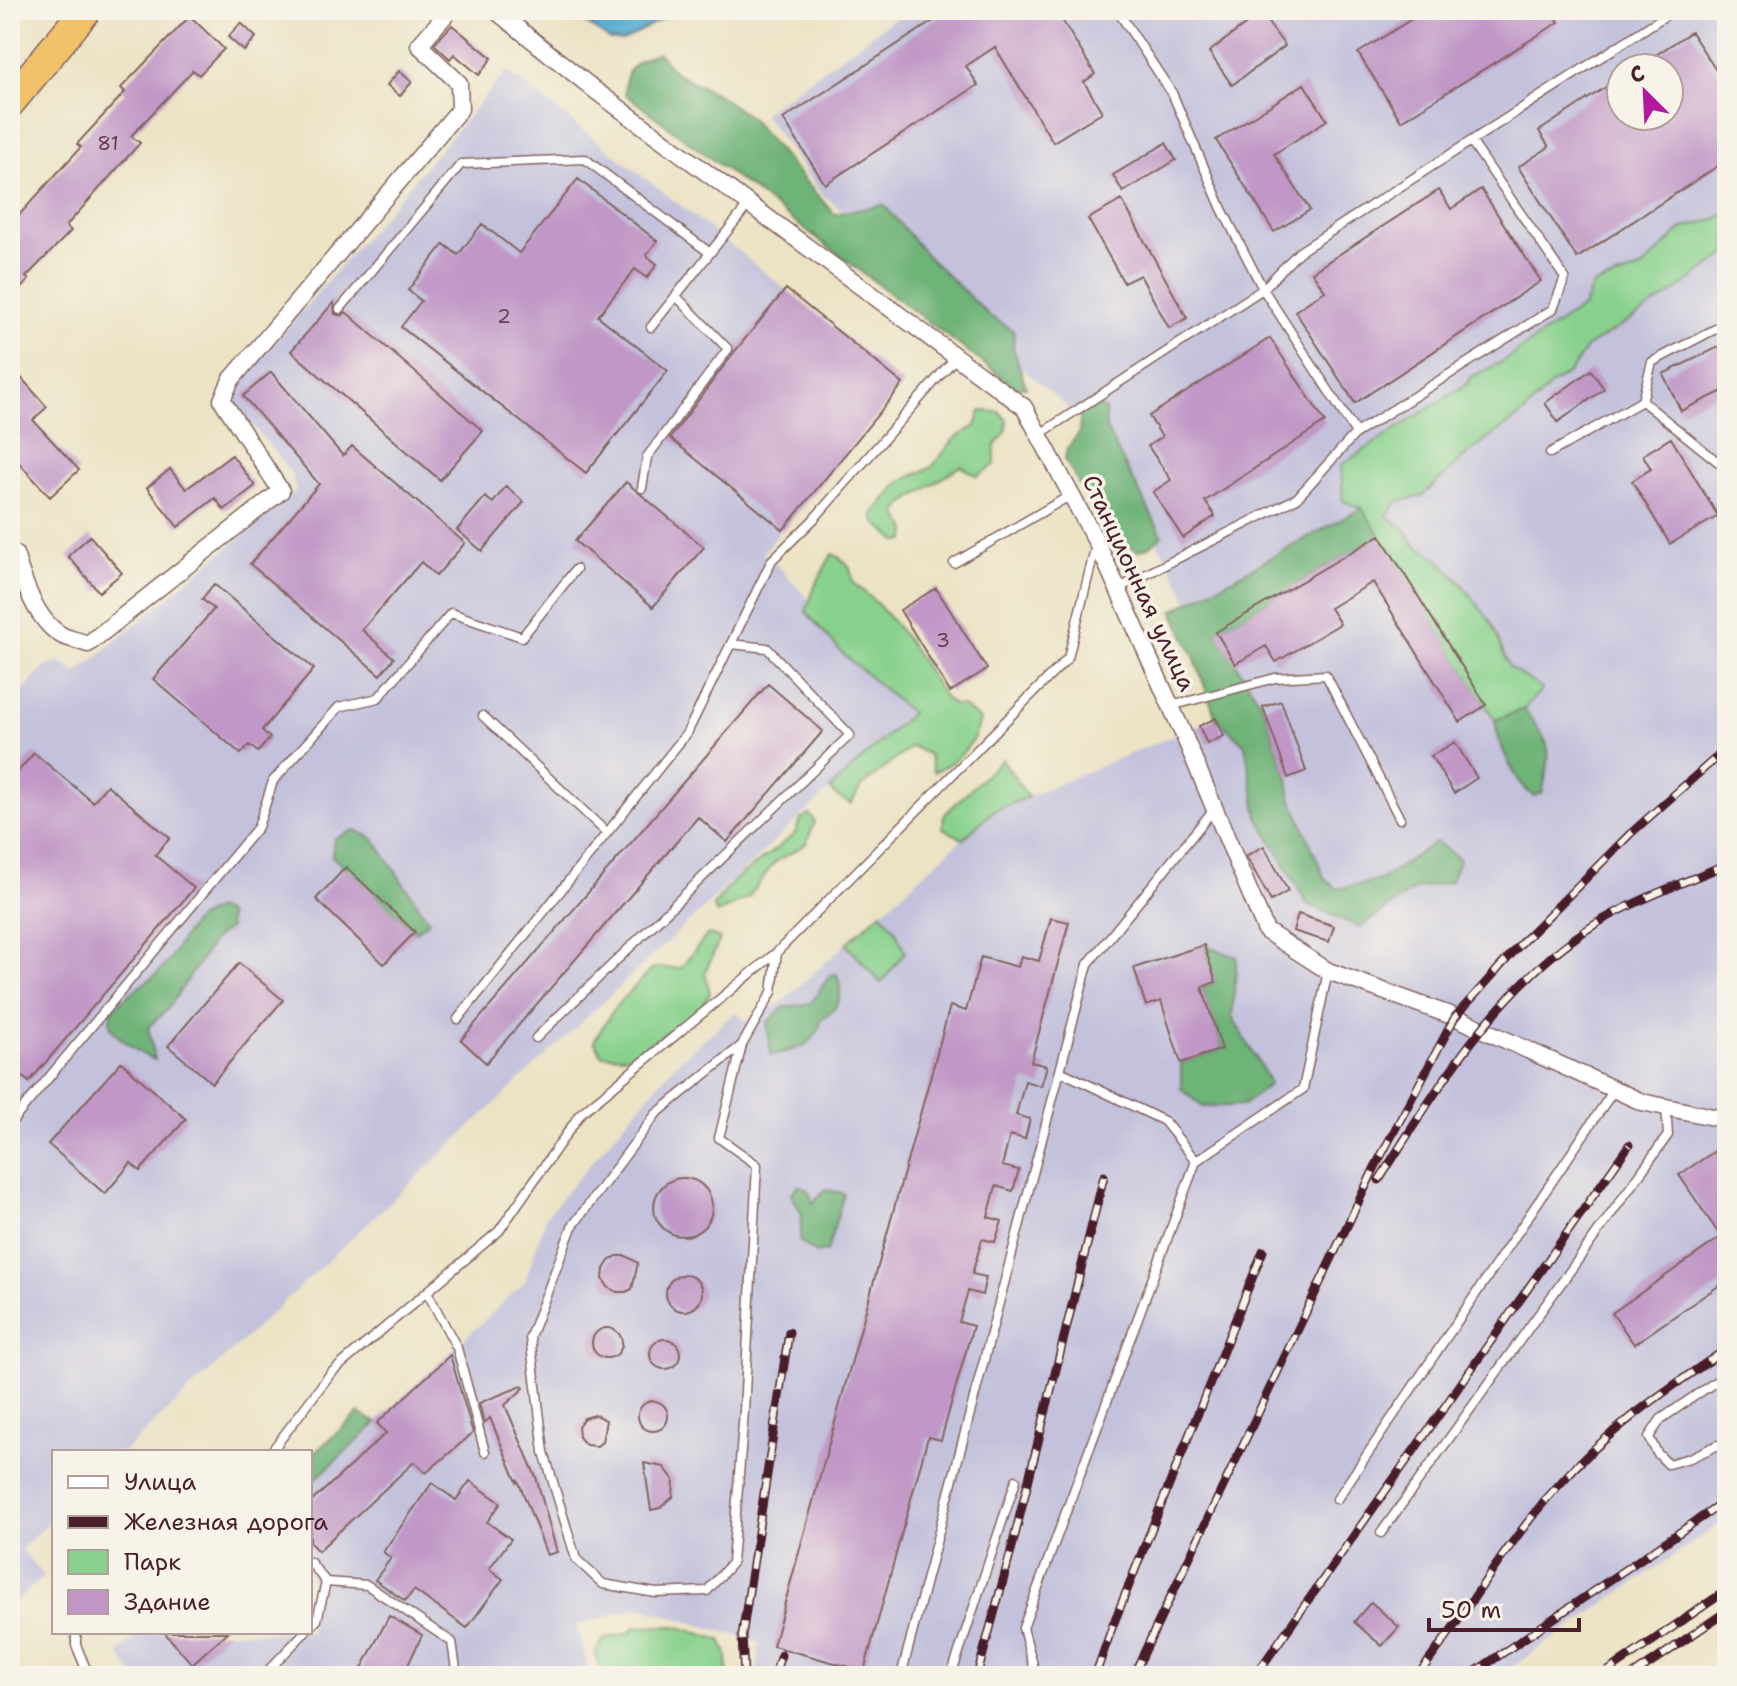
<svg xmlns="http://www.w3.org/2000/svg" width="1737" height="1686" font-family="'Shantell Sans',sans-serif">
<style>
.industrial{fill:#c3c1db;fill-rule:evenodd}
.green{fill:#88d18d;stroke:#69785c;stroke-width:2}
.forest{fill:#6eb378;stroke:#5c6952;stroke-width:2}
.water{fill:#4fa9cd;stroke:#4c647c;stroke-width:2}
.building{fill:#c097c6}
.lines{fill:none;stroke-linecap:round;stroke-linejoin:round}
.lane-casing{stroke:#836461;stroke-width:11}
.street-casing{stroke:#836461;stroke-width:19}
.highway-casing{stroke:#836461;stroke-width:33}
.lane{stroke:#fff;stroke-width:8}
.street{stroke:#fff;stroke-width:16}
.highway{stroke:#f2c26a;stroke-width:30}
.rail-casing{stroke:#4a1f2b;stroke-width:9}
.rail{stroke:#f7f3e8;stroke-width:6;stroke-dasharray:18;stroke-linecap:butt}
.labels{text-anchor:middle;stroke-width:7;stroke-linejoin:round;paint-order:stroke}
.number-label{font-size:20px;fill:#683d52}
.street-label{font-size:24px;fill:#4a1f2b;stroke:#f7f3e8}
</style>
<rect width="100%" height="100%" fill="#f7f3e8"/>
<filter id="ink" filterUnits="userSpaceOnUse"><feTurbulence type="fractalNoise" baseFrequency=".0125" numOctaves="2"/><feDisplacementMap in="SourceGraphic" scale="16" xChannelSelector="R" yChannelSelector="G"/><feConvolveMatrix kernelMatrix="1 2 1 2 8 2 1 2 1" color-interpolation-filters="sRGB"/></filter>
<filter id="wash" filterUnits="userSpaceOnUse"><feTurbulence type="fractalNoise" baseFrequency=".006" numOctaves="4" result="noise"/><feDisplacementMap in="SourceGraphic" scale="32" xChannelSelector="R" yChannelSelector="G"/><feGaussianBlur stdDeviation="1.8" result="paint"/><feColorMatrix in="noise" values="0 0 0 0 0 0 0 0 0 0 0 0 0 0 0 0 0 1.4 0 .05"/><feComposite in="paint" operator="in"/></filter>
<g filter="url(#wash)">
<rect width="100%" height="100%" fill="#ece3c4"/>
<path class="industrial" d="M906,10H1727V1519L1499,1676H757L759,1642L638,1607L577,1626L590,1676H135L118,1653L142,1632H310V1484L525,1282L546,1216L675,1064L736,1012L747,1022L783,1001L993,811L1232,711L1181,586L1101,437L821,193L763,113ZM1621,68H1669V116H1621Z
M507,71L712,230L903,384L763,553L782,570L911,713L124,1452H54V1518L21,1549L44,1576L10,1606V707L44,667L59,662L77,673L296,491L291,473L229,396Z"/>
<path class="green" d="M1727,212V254L1667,297L1586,348L1570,372L1551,385L1523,414L1471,451L1422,496L1397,502L1386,516L1404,528L1414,544L1437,558L1462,584L1491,622L1509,667L1542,689L1524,709L1495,720L1362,508L1343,501L1341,465L1468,383L1471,377L1502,362L1584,306L1593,285L1641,269L1683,228L1716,219Z
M981,411L999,412L1007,420L1006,432L995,446V465L977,476L961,466L903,504L897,513L907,530L906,541H897L875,522L873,514L901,481L932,467L955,438L976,426Z
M832,554C848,561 851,566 853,583C893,612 918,657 945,698L953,705L962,706L980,720C974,746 958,761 934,772L929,755L912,746L861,787L851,804L836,796L830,789L911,713L842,653L806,612L815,586Z
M1002,759L1028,797L993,811L963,839L943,828L944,815Z
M809,814L815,822L806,844L774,863L749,897L717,914L713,906L735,880L794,835L801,819Z
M881,912L896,931L905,952L881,983L846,944Z
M708,934L720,939L705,972L710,993L697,1013L629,1056L602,1055L594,1041L615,1007L653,968H681Z
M675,1626L721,1640L727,1654L728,1676H602L595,1654L604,1639L630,1633L635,1627Z"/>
<path class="forest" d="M658,53L676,73L720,96L749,117L834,214L884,205L927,256L990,316L1014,331L1013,347L1026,387H1015L625,94C623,69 636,60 658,53Z
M1095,404L1105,410L1106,429L1162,535L1151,546L1138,551L1123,542L1096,514L1065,460L1067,449L1079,433L1081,411Z
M1362,508L1380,535L1216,632L1263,707L1288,778L1290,795L1325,879L1337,889L1380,880L1436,842L1460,859L1450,882L1415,889L1360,927L1307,904L1258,817L1245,745L1216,718L1193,654L1173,611Z
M1524,709C1552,747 1553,746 1542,793L1533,796C1515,782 1497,742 1495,720Z
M354,830L373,838L429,921L415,932L332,856L334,839Z
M216,909L227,914L229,928L216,937L167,1010L148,1027L155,1060C143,1056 133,1048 123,1040C83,1012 145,988 162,969C175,955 181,935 195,922C200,916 209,913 216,909Z
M1204,945L1237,957L1232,1016L1269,1081V1085L1243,1105L1203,1107L1181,1089V1063L1222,1049L1202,987L1216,982Z
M837,974C844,996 840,1007 821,1020C818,1046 792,1051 771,1055L767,1023L783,1008L811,1003L830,975Z
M799,1185L808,1190L813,1203L825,1189L844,1194L827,1251L815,1253L800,1241L802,1214L791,1194Z
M359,1413L377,1423L310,1484V1457Z"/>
<path class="water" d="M566,10H671L665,17L623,41L610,40Z"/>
<g id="blocks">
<path class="building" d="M950,10H1056L1095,74L1084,82L1102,112L1053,142L995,47L966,66L978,85L825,184L783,119Z
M1426,10H1552L1559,22L1401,121L1358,53Z
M1261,13L1285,46L1232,85L1209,52Z
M190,16L224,49L199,75L193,70L131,136L140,143L66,226L71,231L26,277L29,280L10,299V225L81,147L77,144L125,92L121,88Z
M241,23L256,37L244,51L228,37Z
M452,25L492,58L479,75L454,54L450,59L434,44Z
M1691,32L1727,87V160L1577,258L1518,167L1549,147L1539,131L1621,77V116H1669V68H1636Z
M399,71L412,82L400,96L387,85Z
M1304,84L1327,120L1274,154L1310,210L1274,232L1216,140Z
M1166,143L1176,160L1123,192L1113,175Z
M578,179L657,241L646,255L657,264L647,278L635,269L598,316L668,371L586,473L401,327L421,301L408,290L444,244L458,255L482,224L519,253Z
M1481,189L1541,281L1355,403L1295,311L1325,291L1312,272L1439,190L1451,209Z
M1122,200L1187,318L1169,328L1140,275L1124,283L1088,219Z
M786,289L903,384L783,530L670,438L735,351Z
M334,302L335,314L342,316L346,312L483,431L440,480L291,351Z
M1270,338L1325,422L1205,501L1215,516L1183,538L1153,492L1171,480L1148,446L1162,437L1149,416Z
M1727,343V389L1681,411L1663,374Z
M10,365L47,407L33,420L79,470L50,497L10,453Z
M1591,370L1604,389L1558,422L1545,403Z
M271,372L343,456L352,446L465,543L436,576L421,562L362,630L394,658L380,675L250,564L319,484L243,396Z
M1671,438L1718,516L1670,544L1632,481L1651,469L1643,455Z
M232,455L255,486L224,510L215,498L178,527L147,488L170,469L186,489Z
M626,482L704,547L653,607L575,541Z
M506,486L524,502L482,551L457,530L485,497L493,503Z
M1380,535L1486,705L1460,722L1373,582L1330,608L1340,624L1276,662L1266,646L1235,664L1216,632Z
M90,536L122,573L99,592L68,556Z
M214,584L314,669L262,730L270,738L258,752L249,745L241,754L153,679L214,609L202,599Z
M936,588L987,669L950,692L900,610Z
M768,684L823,731L727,842L698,817L486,1063L461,1040Z
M1281,701L1306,771L1288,778L1263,707Z
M1216,718L1224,736L1207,744L1199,726Z
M1455,742L1477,778L1454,793L1431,756Z
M34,753L93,802L107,785L170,838L155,855L194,888L29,1082L10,1066V781Z
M1264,846L1288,891L1271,901L1246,856Z
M346,867L415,932L384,964L316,899Z
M1298,914L1334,926L1329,942L1293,931Z
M1051,918L1069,922L1031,1062L1047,1066L1041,1086L1025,1081L1016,1115L1030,1119L1025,1139L1010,1135L1002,1166L1019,1170L1013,1191L996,1186L988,1217L1002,1221L995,1242L982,1239L972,1274L986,1277L982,1295L968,1291L959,1322L973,1326L941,1440L928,1437L864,1671L773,1646L950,1006L966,1011L981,957L1018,967L1021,956L1039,961Z
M1204,945L1216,982L1202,987L1222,1049L1181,1063L1161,1001L1146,1006L1134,968Z
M239,963L283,1000L212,1083L168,1046Z
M121,1062L186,1119L140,1171L131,1163L105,1194L48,1144Z
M1727,1143V1280L1634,1344L1612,1313L1721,1237L1679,1175Z
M654 1207a29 29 0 1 1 58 0a29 29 0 1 1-58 0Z
M617,1256H626L638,1263L632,1289L626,1292H617L608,1287L603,1279L604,1269L609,1261Z
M666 1293a18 18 0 1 1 36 0a18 18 0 1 1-36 0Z
M592 1343a15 15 0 1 1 30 0a15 15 0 1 1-30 0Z
M650 1354a15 15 0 1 1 30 0a15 15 0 1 1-30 0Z
M450,1355L473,1433L426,1473L414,1462L318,1551L310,1543V1503L386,1433L377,1423Z
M522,1386L524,1388L505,1405L536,1477L557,1552L547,1555L518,1480L517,1482L490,1418L484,1423L479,1403Z
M638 1416a15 15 0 1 1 30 0a15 15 0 1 1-30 0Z
M595,1415L606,1420L602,1442L597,1446L586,1445L579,1437L578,1426L584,1418Z
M644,1463L664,1467L674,1480L673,1497L660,1508L651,1510Z
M470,1481L501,1503L487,1522L511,1539L489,1569L503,1579L467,1628L414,1590L405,1601L375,1580L391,1558L383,1552L432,1483L456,1500Z
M1371,1602L1399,1627L1382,1646L1354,1622Z
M389,1616L422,1635L403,1676H358Z
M164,1632H228L192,1664Z"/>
</g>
</g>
<g filter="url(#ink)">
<use href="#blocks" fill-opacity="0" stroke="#836461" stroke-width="2"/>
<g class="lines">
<g class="lane-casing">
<path id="lane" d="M1117,10L1172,93L1222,209L1263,289L1356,433
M340,309L461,164L585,159L710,253
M651,327L749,204
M1642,401L1722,465L1727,462
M1040,434L1263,289L1299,252L1674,10
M1550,453L1642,401L1652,362L1727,323
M642,488L647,457L728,349L676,296
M954,563L1071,495
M1117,589L1297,498L1356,433L1553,309L1565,278L1471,141
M1171,706L1275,678L1326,675L1400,819
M483,716L607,833
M458,1019L687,733L772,560L813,520L956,357
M536,1038L850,735L767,648L731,644
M742,1045L656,1114L572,1227L530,1337L544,1452L576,1559L603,1584L656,1593L707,1591L732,1563L744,1411L757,1165L719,1138L742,1045L772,992L777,952
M1060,1071L1164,1121L1196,1161
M10,1124L258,827L273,781L339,707L378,698L451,613L522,637L576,569
M427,1292L457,1348L485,1452
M1718,1445L1690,1458L1668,1464L1657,1453L1649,1437L1661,1419L1727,1374
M271,1452L331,1373L499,1231L581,1113L777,952L1068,658L1096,545
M1337,1499L1614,1090
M1381,1533L1668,1135L1666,1107
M310,1562L326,1582L367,1585L452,1642L457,1676
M310,1627L317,1620L326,1582
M76,1632V1645L89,1676
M263,1676L305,1632
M901,1676L1088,964L1214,809
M951,1676L1016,1480
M1036,1676L1023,1628L1196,1161L1303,1089L1328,971"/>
</g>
<g class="street-casing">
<path id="street" d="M495,10L596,91L1024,407L1097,543L1182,731L1266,931L1328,971L1455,1017L1642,1102L1727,1120
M15,554C23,580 36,622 63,636C70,639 80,641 88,644L281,491L222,400L231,380L460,109L459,83L419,45L450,10"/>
</g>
<g class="highway-casing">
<path id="highway" d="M10,102L86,10"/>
</g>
<use href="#lane" class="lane"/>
<use href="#street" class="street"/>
<use href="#highway" class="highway"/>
<g class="rail-casing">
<path id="rail" d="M1379,1180C1439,1086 1498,986 1594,925C1635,900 1683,883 1727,864
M744,1676L742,1636L789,1332
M774,1676L781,1655
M977,1676L1010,1555L1104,1176
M1095,1676L1113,1625L1263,1251
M1133,1676L1375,1167L1455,1017L1524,940L1630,834L1727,748
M1255,1676L1629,1145
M1417,1676C1466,1615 1504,1546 1556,1488C1605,1432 1665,1390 1727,1349
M1469,1676L1727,1500
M1601,1676L1727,1590
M1632,1676L1727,1611"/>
</g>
<use href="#rail" class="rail"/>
</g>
</g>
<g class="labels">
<g class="number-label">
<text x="108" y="150">81</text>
<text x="504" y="323">2</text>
<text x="943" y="647">3</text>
</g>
<g class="street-label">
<text transform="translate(1139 583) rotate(65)" y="8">Станционная улица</text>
</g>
</g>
<rect width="1737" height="1686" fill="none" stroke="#f7f3e8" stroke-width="40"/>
<rect x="52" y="1450" width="260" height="184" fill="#f7f3e8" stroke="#b29e9c" stroke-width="2"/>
<rect x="68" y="1476" width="40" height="12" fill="#ffffff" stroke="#b29e9c" stroke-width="2"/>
<text x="124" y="1490" font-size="24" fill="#4a1f2b">Улица</text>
<rect x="68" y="1516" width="40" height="12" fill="#4a1f2b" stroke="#b29e9c" stroke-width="2"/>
<text x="124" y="1530" font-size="24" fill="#4a1f2b">Железная дорога</text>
<rect x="68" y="1550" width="40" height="24" fill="#88d18d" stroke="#b29e9c" stroke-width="2"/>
<text x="124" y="1570" font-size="24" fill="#4a1f2b">Парк</text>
<rect x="68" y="1590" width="40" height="24" fill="#c097c6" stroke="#b29e9c" stroke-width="2"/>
<text x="124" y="1610" font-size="24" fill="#4a1f2b">Здание</text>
<g transform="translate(1645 92) rotate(336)"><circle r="38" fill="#f7f3e8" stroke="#b29e9c" stroke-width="2"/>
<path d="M0-6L14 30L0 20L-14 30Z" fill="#b5179e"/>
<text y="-12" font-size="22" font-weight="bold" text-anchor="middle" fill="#4a1f2b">С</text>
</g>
<path d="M1429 1618v12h150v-12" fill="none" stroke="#4a1f2b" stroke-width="4"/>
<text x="1441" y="1618" font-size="24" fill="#4a1f2b" stroke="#f7f3e8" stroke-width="6" paint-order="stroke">50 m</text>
</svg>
